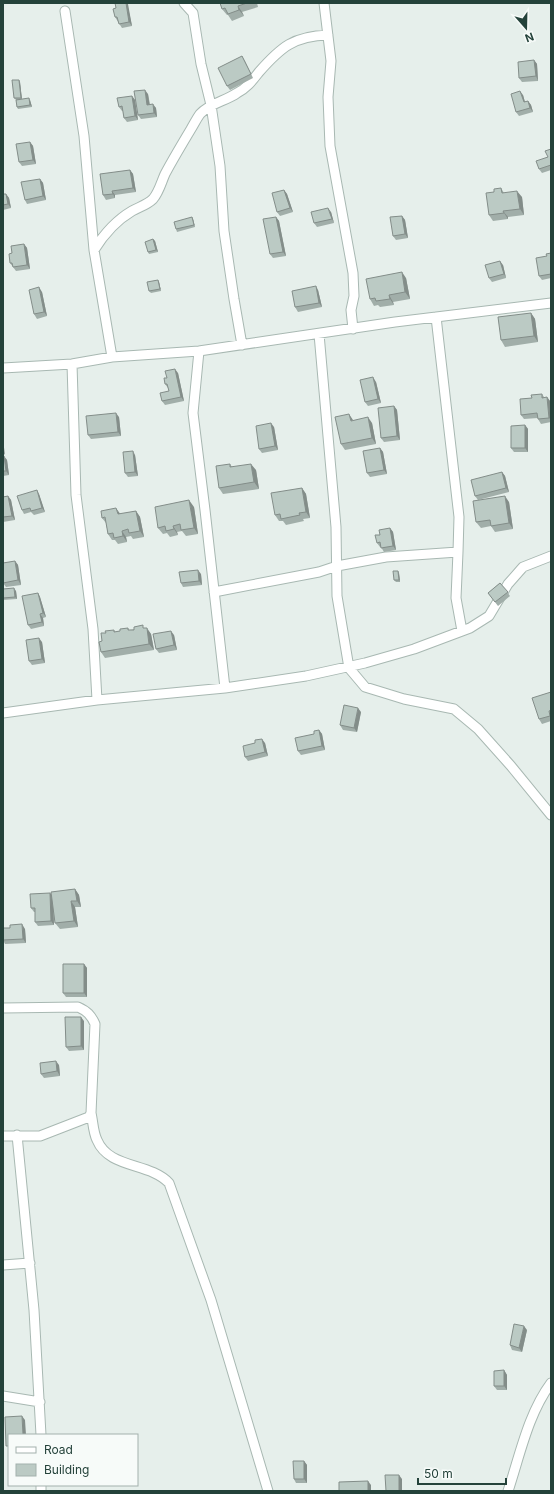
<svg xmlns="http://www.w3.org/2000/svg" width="554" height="1494" font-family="Inter,sans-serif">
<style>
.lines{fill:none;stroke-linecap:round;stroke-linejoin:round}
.minor-casing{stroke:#a8b8b2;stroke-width:11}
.minor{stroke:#fff;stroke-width:9}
.wall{fill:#a1aea9}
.shaded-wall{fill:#838d89}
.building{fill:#bbcac4;stroke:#838d89}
</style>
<rect width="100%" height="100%" fill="#e6efeb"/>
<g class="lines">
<g class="minor-casing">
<path id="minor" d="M184,3L193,13L201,64L211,105L220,166L224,231L234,299L242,345
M324,3L331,61L328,97L330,146L353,273L354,296L351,310L353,329
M65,11L84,136L94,250L112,357
M94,250C104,234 115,221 132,211C139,207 147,205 153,199C159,192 161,183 165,174C173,159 182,144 191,129C194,124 197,118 200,114C210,103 226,101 237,93C247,88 252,81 259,72C281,47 294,36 328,35
M436,317L459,517L458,552
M319,334L336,527L337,596L349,668L365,687L404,699L454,709L478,729L511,766L551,815
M199,351L193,413L205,510L225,688
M72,364L76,495L93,629L97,700
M3,368L72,364L112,357L199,351L395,322L551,303
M214,592L319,572L337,566L386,557L458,552L456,598L462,631
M3,713L97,700L225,688L306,676L365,663L414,649L470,628L489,616L508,584L523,567L551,556
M3,1008L78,1007C87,1011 91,1015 95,1024L91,1113L89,1117L40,1136H3
M91,1113C93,1121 93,1132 97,1140C109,1169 149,1162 169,1183L211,1300L268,1491
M17,1135L34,1310L41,1435
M3,1265L30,1263
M3,1396L40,1402
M41,1491V1485
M508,1491C520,1455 528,1414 551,1383"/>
</g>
<use href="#minor" class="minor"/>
</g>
<path class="wall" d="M115,3H127L132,26L122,28L115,17L116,8Z
M220,3H257L258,7L242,12L244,16L232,21L228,15H227L222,9Z
M242,56L245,61L253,78L230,90L227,86Z
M534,60L537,64L538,81L522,82L519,78Z
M19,80L20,82L22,99L30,100L32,107L18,109L17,107L16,100L14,98Z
M148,94L150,104L156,108L157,117L141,119L138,115Z
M523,95L525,102L528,101L531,105L533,112L519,116L516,112Z
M132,96L135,100L138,120L127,122L124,118L123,111H122L119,107Z
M30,142L33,146L36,164L22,166L19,162Z
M551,149V170L542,173L539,169L548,157Z
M130,170L133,174L136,192L115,195V198L106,200L103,195Z
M40,179L43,183L46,200L27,204L25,200Z
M3,188L4,194H6L9,198L11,208L3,210Z
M501,188L504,193L522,197L524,215L508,217V219L493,221L489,215L494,192Z
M284,190L287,194L293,212L280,216L277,212Z
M331,212L334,223L317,227L314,223Z
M402,216L405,220L408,238L396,240L393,236Z
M192,217L193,219L195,227L177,232L176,229Z
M276,217L279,221L286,256L273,258L270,254Z
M153,239L155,241L158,252L149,254L148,252Z
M24,244L27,248L30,269L16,271L10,263L12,253Z
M551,253V278L542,280L539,276L547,256Z
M503,265L506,278L492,282L489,278Z
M406,278L410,299L393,302L394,305L380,307L378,305L374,306L370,299Z
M158,280L159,282L161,291L151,293L149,291Z
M318,290L322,307L298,312L295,307Z
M42,292L47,316L37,319L34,314Z
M531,313L535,319L538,342L505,347L501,340Z
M178,373L184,401L165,405L162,401L169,391L168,388L165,384L167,378Z
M376,382L381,403L368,406L365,402Z
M542,394L544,397H547L550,401L551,422L541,424L538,419V418L524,419L521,415L532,398Z
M394,406L397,410L400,440L384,442L381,438Z
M119,417L121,436L91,439L88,435Z
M353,420L372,423L376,444L345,450L341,444Z
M525,425L528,429V452H514L511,448Z
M274,427L278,450L262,453L259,449Z
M380,448L383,452L387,474L370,477L367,473Z
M135,455L138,476L128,477L125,473Z
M3,456L7,460L9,475L3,476Z
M230,464L232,467L256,470L259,489L223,494L219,488Z
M502,472L505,476L509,492L478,500L509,502L513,529L495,532L491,526L481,528L476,522L478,500L475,496Z
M302,488L306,494L310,518L303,519L304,521L286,525L283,521H279L275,515Z
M39,494L45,512L34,515L31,512L24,514L22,510Z
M8,496L11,500L15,520L3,522V497Z
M194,507L198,534L186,536L182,531L177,532L178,535L170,537L167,533L163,534L158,528Z
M136,511L140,517L144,537L133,539L131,536L126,537L127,542L118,544L115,540H112L108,534L106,523L102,518Z
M390,528L393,532L396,550L384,552L381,547H380L377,543L380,535Z
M15,561L18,565L21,585L6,587L3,583Z
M398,571L399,573L400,582H396L394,580Z
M201,574L202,585L183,587L181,583Z
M500,583L510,596L498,606L488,593Z
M3,589L16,591L17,599L3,600Z
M38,593L40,597L46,617L43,618L44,626L31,629L28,625Z
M128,628L129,630L145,628L151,634L154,650L105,658L101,652L106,633L114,630L115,632L120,631Z
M174,635L177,650L159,653L156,649Z
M42,642L45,663L32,665L29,661Z
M551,692V721L542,724L539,719Z
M361,712L357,732L343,730L340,725Z
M319,730L322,734L325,750L301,755L298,751L314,734Z
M255,743H265L268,756L248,761L245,757Z
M75,889L79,895L81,907H75L78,927L60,929L55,923L53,908L54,925L38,926L35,922V912H34L31,908L50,893L52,896Z
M25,929L26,943L5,944L3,940Z
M84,964L87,968V997H66L63,993Z
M84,1021V1050L69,1051L66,1047Z
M59,1065L60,1076L44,1078L41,1074Z
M527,1330L522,1352L512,1350L510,1345Z
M504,1370L507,1375V1390H497L494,1386Z
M304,1461L307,1465V1483H296L294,1479Z"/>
<path class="shaded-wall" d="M126,3H127L128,4L132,26L129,22Z
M238,6L242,12L244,16L239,10Z
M534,60L537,64L538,81L536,76Z
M19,80L20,82L22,100L21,98Z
M145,90L148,94L150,109L147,105Z
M520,91L523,95L526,106L524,102Z
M132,96L135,100L138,120L135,116Z
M29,98L30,100L32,107L30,105Z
M528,101L531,105L533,112L530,108Z
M153,104L156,108L157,117L154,113Z
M30,142L33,146L36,164L33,160Z
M130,170L133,174L136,192L133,188Z
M40,179L43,183L46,200L43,196Z
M284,190L287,194L293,212L290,208Z
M112,191L115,195V198L113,194Z
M517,191L522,197L524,215L520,209Z
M6,194L9,198L11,208L8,204Z
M328,208L331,212L334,223L332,219Z
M503,211L508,217V219L504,213Z
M402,216L405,220L408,238L405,234Z
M192,217L193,219L195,227L194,225Z
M276,217L279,221L286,256L283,252Z
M153,239L155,241L158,252L156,250Z
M24,244L27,248L30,269L27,265Z
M500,261L503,265L506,278L504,274Z
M402,272L406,278L410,299L405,292Z
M158,280L159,282L161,291L160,289Z
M316,286L318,290L322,307L319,303Z
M39,287L42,292L47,316L44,312Z
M389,295L393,302L394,305L390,299Z
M531,313L535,319L538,342L534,336Z
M175,369L178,373L184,401L181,397Z
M373,377L376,382L381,403L378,399Z
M547,397L550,401L551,420L549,418Z
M394,406L397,410L400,440L397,436Z
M116,413L119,417L121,436L118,432Z
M349,414L353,420L351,421Z
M368,417L372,423L376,444L372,438Z
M271,423L274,427L278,450L275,446Z
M525,425L528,429V452L525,448Z
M3,440L5,455L3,452Z
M380,448L383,452L387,474L384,470Z
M133,451L135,455L138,476L135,472Z
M4,456L7,460L9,475L6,471Z
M251,464L256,470L259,489L254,482Z
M502,472L505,476L509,492L506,488Z
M302,488L306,494L310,518L306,512Z
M37,490L39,494L45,512L42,508Z
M8,496L11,500L15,520L12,516Z
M505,496L509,502L513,529L509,523Z
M189,500L194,507L198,534L194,528Z
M116,508L121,515L118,514Z
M136,511L140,517L144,537L140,531Z
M173,526L177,532L178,535L174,529Z
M390,528L393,532L396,550L393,546Z
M122,531L126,537L127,542L123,536Z
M15,561L18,565L21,585L18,580Z
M198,570L201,574L202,585L199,581Z
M398,571L399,573L400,582L399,580Z
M14,588L16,591L17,599L15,597Z
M38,593L40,597L46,617L43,613Z
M40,614L43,618L44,626L42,622Z
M147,628L151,634L154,650L149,644Z
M171,631L174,635L177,650L174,645Z
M39,638L42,642L45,663L42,659Z
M358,708L361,712L357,732L354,728Z
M319,730L322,734L325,750L322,746Z
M262,739L265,743L268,756L265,752Z
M75,889L79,895L81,907L77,901Z
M50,893L53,897L54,925L51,921Z
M71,901L75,907L78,927L74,921Z
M22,924L25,929L26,943L23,939Z
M84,964L87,968V997L84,993Z
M81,1017L84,1021V1050L81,1046Z
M56,1061L59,1065L60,1076L57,1071Z
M524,1326L527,1330L522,1352L519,1348Z
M504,1370L507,1375V1390L504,1386Z
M22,1416L25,1420L26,1435H23Z
M304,1461L307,1465V1483L304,1479Z
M399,1475L402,1479V1491H399Z
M368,1481L371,1485V1491H368Z"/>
<path class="building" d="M115,3H126L129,22L119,24L117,17H115L113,9L116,8Z
M220,3H247L238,6L239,10L228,14L225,8L222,9Z
M242,56L251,74L227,86L218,68Z
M534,60L536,76L519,78L518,62Z
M12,80H19L21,98H14Z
M145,90L147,105L153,104L154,113L138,115L134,91Z
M520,91L524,102L528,101L530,108L516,112L511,94Z
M132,96L135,116L124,118L122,106L119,107L117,98Z
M29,98L30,105L17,107L16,100Z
M30,142L33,160L19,162L16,144Z
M551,149V165L539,169L536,161L548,157L545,151Z
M130,170L133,188L112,191L113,194L103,195L100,174Z
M40,179L43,196L25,200L21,182Z
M501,188L502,193L517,191L520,209L503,211L504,213L489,215L486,193L494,192V189Z
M284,190L290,208L277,212L272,193Z
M3,194H6L8,204L3,205Z
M328,208L332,219L314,223L311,212Z
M402,216L405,234L393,236L390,217Z
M192,217L194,225L176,229L174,222Z
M276,217L283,252L270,254L263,219Z
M153,239L156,250L148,252L145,242Z
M24,244L27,265L13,267L12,263H10L9,254L12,253L11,246Z
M551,253V274L539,276L536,258L547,256L546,254Z
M500,261L504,274L489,278L485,265Z
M402,272L405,292L389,295L390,299L376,301L375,298L370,299L366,279Z
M158,280L160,289L149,291L147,282Z
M316,286L319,303L295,307L292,291Z
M39,287L44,312L34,314L29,290Z
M531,313L534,336L501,340L498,317Z
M175,369L181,397L162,401L160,393L169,391L167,384H165L164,378H167L165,371Z
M373,377L378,399L365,402L360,380Z
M542,394V398L547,397L549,418L538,419L537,413L521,415L520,399L532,398L531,395Z
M394,406L397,436L381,438L378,408Z
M116,413L118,432L88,435L86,416Z
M349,414L351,421L368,417L372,438L341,444L335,417Z
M271,423L275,446L259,449L256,426Z
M525,425V448H511V426Z
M380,448L384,470L367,473L363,451Z
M133,451L135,472L125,473L123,452Z
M3,456H4L6,471H3Z
M230,464V467L251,464L254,482L219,488L216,466Z
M502,472L506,488L475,496L471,480Z
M302,488L306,512L299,513L300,515L281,519L280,514L275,515L271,493Z
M37,490L42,508L31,511L30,508L22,510L17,496Z
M8,496L12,516L3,517V497Z
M505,496L509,523L491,526L490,520L476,522L473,501Z
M189,500L194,528L181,530L180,524L173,526L174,529L166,531L165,526L158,528L155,507Z
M116,508L118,514L136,511L140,531L129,533L128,529L122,531L123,536L114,538L113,533L108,534L105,517L102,518L101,511Z
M390,528L393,546L381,548L380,542L377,543L375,535H380L379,530Z
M15,561L18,580L3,583V563Z
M198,570L199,581L181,583L179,572Z
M393,571H398L399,580H394Z
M500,583L508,592L495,602L488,593Z
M14,588L15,597L3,598V589Z
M38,593L43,613L40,614L42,622L28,625L22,596Z
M143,625V628H147L149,644L101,652L99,642L102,641L101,633H106L105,631L114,630V632L120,631V629L128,628V630H134V627Z
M171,631L174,645L156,649L153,634Z
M39,638L42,659L29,661L26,640Z
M551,692V710L549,711L550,716L539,719L532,698Z
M344,705L358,708L354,728L340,725Z
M319,730L322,746L298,751L295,738L314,734V731Z
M262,739L265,752L245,757L243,746L255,743V740Z
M75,889L77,901H71L74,921L55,923L51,892Z
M50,893L51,921L35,922V908H31L30,894Z
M22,924L23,939L3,940V928H10V925Z
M63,964H84V993H63Z
M65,1017H81V1046L66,1047Z
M56,1061L57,1071L41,1074L40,1063Z
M514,1324L524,1326L519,1348L510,1345Z
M504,1370V1386H494V1371Z
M22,1416L23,1435H9V1446H6L5,1417Z
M293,1461H304V1479H294Z
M385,1475H399V1491H386Z
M368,1481V1491H339V1482Z"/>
<rect width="554" height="1494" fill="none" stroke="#24423a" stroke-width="8"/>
<rect x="8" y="1434" width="130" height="52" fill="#f7fbf9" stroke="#a3b1ad"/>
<rect x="16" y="1447" width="20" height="6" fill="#ffffff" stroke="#a3b1ad"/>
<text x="44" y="1454" font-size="12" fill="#24423a">Road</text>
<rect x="16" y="1464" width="20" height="12" fill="#bbcac4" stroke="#a3b1ad"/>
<text x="44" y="1474" font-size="12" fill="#24423a">Building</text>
<g transform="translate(526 28) rotate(160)" stroke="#f7fbf9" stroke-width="3" paint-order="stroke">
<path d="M0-3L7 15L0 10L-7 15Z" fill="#24423a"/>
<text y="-6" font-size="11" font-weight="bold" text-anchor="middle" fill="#24423a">N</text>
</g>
<path d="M418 1478v6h88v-6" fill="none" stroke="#24423a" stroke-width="2"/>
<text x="424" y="1478" font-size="12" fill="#24423a" stroke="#f7fbf9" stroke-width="3" paint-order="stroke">50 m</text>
</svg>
